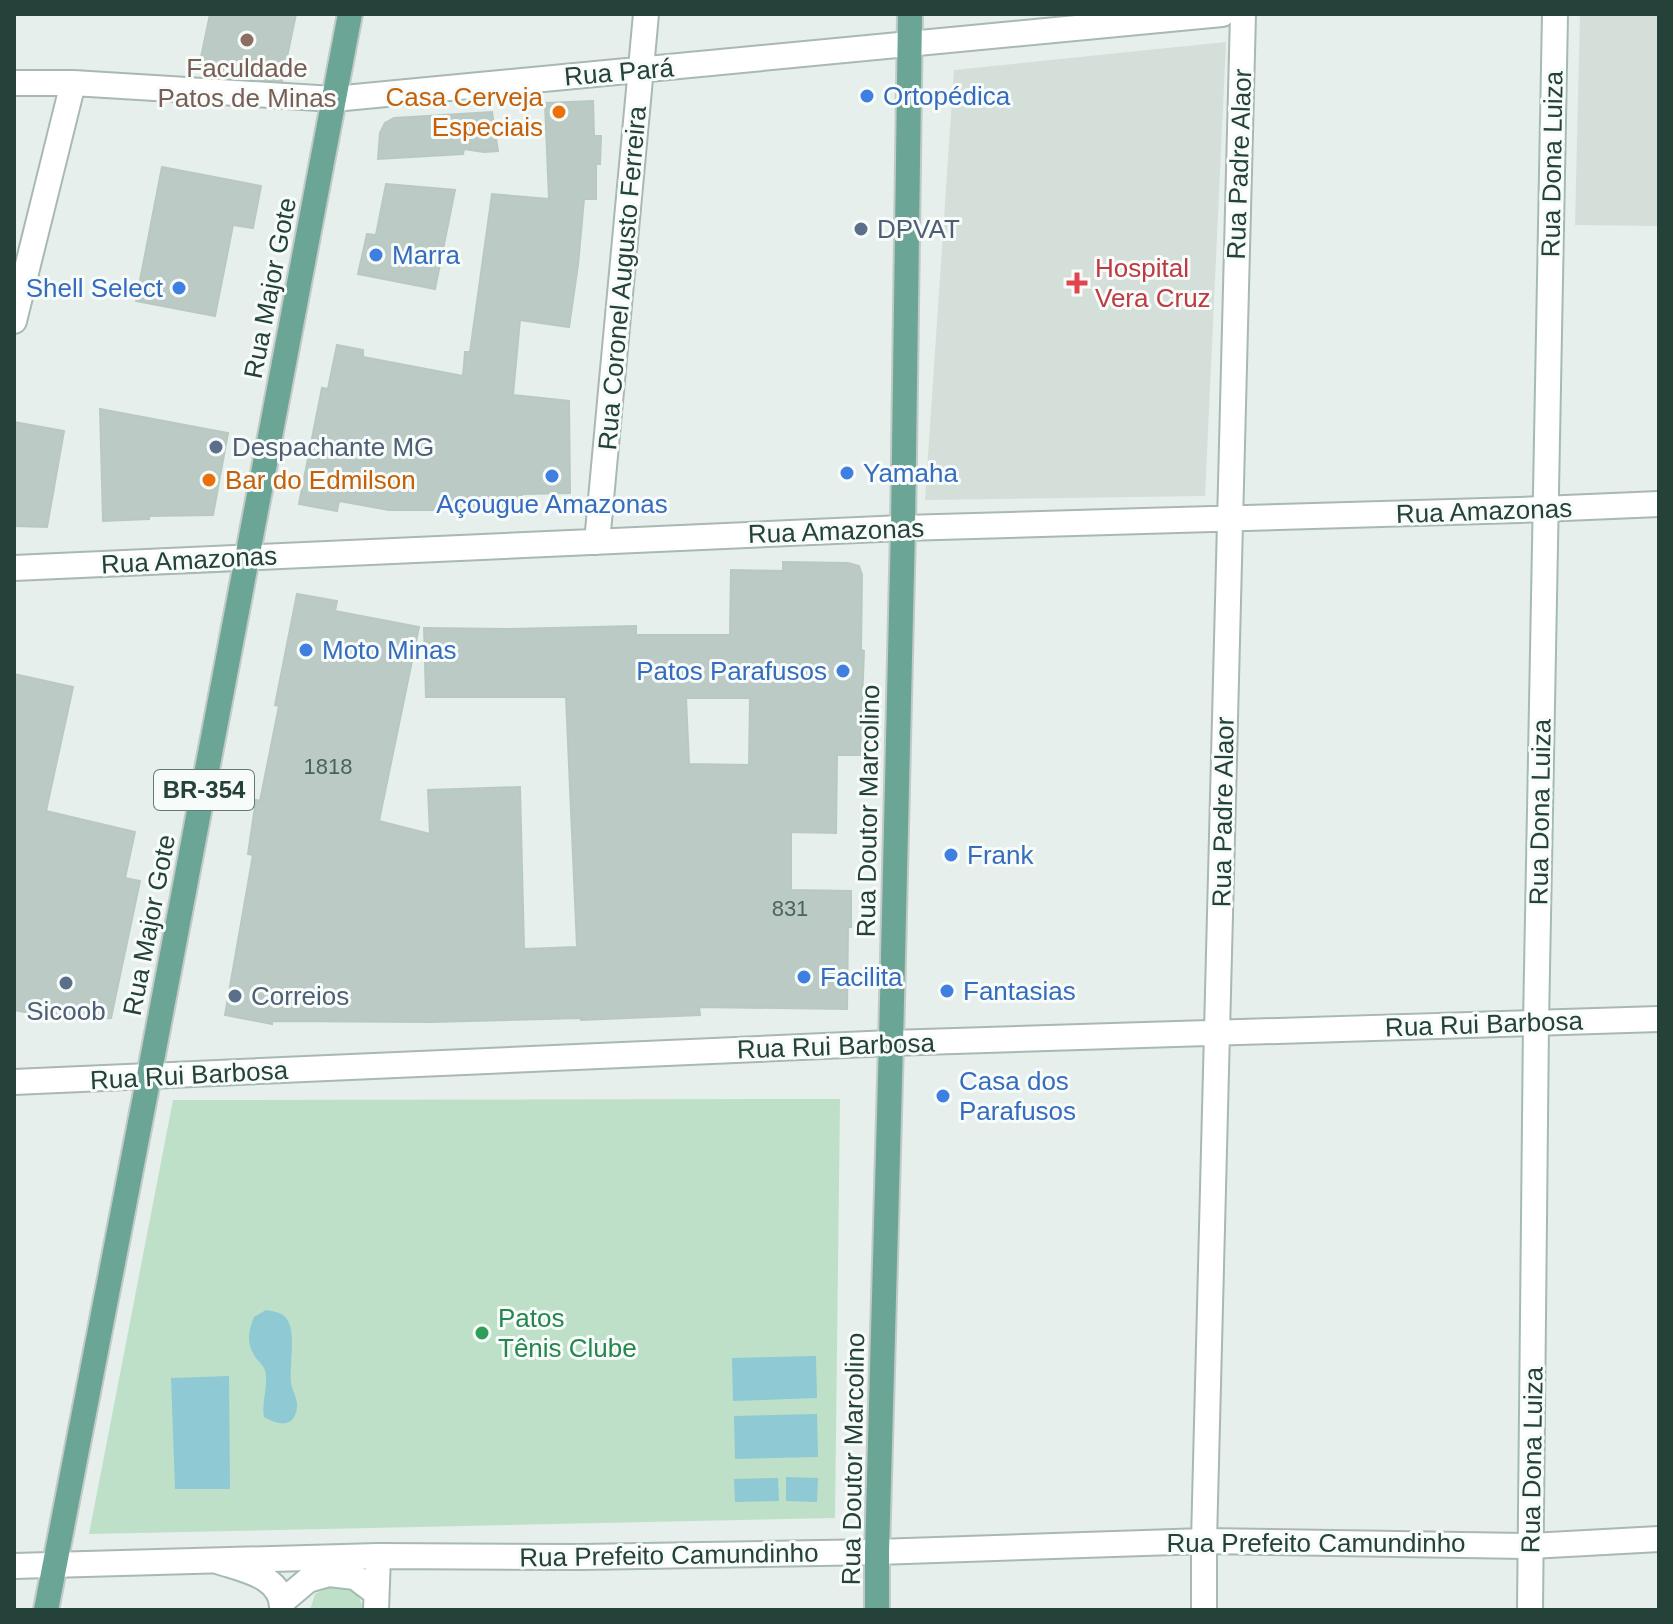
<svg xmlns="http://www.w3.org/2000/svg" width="1673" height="1624" font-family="Helvetica,sans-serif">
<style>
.built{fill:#d4dfda}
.green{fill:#bfe0c8}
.water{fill:#8ec9d4}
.building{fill:#bbcac4;stroke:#b8c9c2;stroke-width:2;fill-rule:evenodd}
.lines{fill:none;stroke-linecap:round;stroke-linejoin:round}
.street-casing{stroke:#a8b8b2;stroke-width:28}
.secondary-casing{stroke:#a4bbb3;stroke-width:28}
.primary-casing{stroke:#c2cac8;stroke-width:28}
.street{stroke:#fff;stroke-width:24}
.secondary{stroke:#fff;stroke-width:24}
.primary{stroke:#6aa596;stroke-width:24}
.education-dot{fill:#8d6e63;stroke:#f7fbf9;stroke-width:3}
.shop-dot{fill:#3f7fe0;stroke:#f7fbf9;stroke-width:3}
.food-dot{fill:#e8710a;stroke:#f7fbf9;stroke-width:3}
.service-dot{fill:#5c6f8a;stroke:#f7fbf9;stroke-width:3}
.health-dot{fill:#e0444e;stroke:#f7fbf9;stroke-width:3}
.leisure-dot{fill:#2e9e5b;stroke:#f7fbf9;stroke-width:3}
.labels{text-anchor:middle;stroke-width:6;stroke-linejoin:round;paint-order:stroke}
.number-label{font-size:22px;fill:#4a645c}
.shield{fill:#f7fbf9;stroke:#637a73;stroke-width:2}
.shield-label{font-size:24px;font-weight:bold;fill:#24423a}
.education-label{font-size:26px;fill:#785e54;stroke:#f7fbf9}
.street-label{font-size:26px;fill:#24423a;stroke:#f7fbf9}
.shop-label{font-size:26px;fill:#366cbe;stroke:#f7fbf9;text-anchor:start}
.food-label{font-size:26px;fill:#c56008;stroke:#f7fbf9;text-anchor:end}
.service-label{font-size:26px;fill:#4e5e75;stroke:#f7fbf9;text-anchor:start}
.health-label{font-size:26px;fill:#be3a42;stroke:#f7fbf9;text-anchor:start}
.leisure-label{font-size:26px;fill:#27864d;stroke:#f7fbf9;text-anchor:start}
</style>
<rect width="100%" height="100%" fill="#e6efeb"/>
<path class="built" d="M1580,14H1659V226L1575,225Z
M1226,42L1205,496L925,500L954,70Z"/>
<path class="green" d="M840,1099L835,1518L89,1534L173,1100Z
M334,1585L356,1589L364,1610H310L315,1594Z"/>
<path class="water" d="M266,1310C276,1312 283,1312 288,1321C296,1335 289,1367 291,1383C292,1391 298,1399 297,1407C295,1429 277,1425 264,1417C261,1401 269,1386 265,1370C263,1364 257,1361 254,1355C246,1341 249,1330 254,1317Z
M816,1356L817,1398L733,1401L732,1358Z
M229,1376L230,1489H175L171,1378Z
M817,1414L818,1457L735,1459L734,1416Z
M786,1477L818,1478L817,1502L786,1501Z
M778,1478L779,1501L735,1502L734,1479Z"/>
<path class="building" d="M210,14H296L282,81L261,80L199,67Z
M593,101L594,136H601L600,164H596V199H584L578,265L569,327L520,320L513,395L569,401L570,493L522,494V510H389L339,501L337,511L299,504L322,388L328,389L337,345L363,350V357L463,376L465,352H470L492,194L549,199L545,103Z
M492,112L498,151L484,152L464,149L463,154L378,159L380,133L385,123L394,118Z
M162,167L261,186L253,228L233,225L215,316L136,301Z
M386,184L455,190L435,289L358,274L367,234L376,235Z
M100,409L228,433L213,515L149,516V519L103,521Z
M14,422L64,431L47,527L14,526Z
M783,562L848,563L859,566L862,575L861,650L864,651L860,755H837L836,833L791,832V890L851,891V927H848L847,1009L699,1007L700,1015L581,1020V1018L431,1022L272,1021V1024L225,1015L253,855L248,854L256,800L260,801L279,706L275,705L297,594L337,601L335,611L419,627L379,821L430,834L428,790L520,787L524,949L577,947L566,697H426L424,628L509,629L636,626V635H730L731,570L783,571ZM686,698H750L749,765L689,764Z
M14,674L73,687L46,811L135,832L125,878L140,881L111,1018L65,1020L14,1010Z"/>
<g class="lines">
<g class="street-casing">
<path id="street" d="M14,83H73L334,99L1222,14
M14,321L73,83
M597,542L646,14
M14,568L903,528L1519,510L1659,504
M14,1082L891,1043L1659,1019
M14,1566L378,1556L581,1557L877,1552L1204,1541L1531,1546L1659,1539
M1204,1610V1541L1243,14"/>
</g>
<g class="secondary-casing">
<path id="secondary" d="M220,1562C245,1570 284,1577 282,1610
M283,1601L308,1580L329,1574L355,1577L376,1593
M376,1610L378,1556
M1530,1610L1536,1023L1555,14"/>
</g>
<g class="primary-casing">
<path id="primary" d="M46,1610L149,1076L350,14
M877,1610V1552L891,1043L903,528L910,14"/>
</g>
<use href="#street" class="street"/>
<use href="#secondary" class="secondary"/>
<use href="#primary" class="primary"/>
</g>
<circle class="education-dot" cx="247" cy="40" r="8"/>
<g class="shop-dot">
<circle cx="867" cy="96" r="8"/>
<circle cx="376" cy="255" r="8"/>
<circle cx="179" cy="288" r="8"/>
<circle cx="847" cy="473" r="8"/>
<circle cx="552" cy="476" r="8"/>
<circle cx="306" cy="650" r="8"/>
<circle cx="843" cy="671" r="8"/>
<circle cx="951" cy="855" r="8"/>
<circle cx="804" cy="977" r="8"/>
<circle cx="947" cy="991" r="8"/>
<circle cx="943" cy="1096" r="8"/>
</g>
<g class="food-dot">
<circle cx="559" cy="112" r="8"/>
<circle cx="209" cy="480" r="8"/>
</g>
<g class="service-dot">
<circle cx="861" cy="229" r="8"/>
<circle cx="216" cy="447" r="8"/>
<circle cx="66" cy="983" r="8"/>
<circle cx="235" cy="996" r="8"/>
</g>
<path class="health-dot" d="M1073 271h8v8h8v8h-8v8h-8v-8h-8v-8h8z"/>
<circle class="leisure-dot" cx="482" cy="1333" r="8"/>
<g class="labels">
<g class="number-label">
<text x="328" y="774">1818</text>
<text x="790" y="916">831</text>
</g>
<rect class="shield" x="154" y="770" width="100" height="40" rx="6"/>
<g class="shield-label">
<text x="204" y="798">BR-354</text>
</g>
<g class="education-label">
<text x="247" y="77">Faculdade<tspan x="247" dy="30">Patos de Minas</tspan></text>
</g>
<g class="street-label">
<text transform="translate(619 72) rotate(-5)" y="9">Rua Pará</text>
<text transform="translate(1239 164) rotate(-88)" y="9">Rua Padre Alaor</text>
<text transform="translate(1552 164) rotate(-89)" y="9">Rua Dona Luiza</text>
<text transform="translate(622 278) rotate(-85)" y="9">Rua Coronel Augusto Ferreira</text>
<text transform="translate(270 288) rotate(-79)" y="9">Rua Major Gote</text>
<text transform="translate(1484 511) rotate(-2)" y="9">Rua Amazonas</text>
<text transform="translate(836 531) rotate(-2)" y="9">Rua Amazonas</text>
<text transform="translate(189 560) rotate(-3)" y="9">Rua Amazonas</text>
<text transform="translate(868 811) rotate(-89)" y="9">Rua Doutor Marcolino</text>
<text transform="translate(1223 812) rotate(-89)" y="9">Rua Padre Alaor</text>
<text transform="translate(1540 812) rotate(-89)" y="9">Rua Dona Luiza</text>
<text transform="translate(149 925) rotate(-79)" y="9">Rua Major Gote</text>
<text transform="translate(1484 1024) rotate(-2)" y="9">Rua Rui Barbosa</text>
<text transform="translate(836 1046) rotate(-2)" y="9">Rua Rui Barbosa</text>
<text transform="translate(189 1075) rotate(-3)" y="9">Rua Rui Barbosa</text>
<text transform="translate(853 1459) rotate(-89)" y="9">Rua Doutor Marcolino</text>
<text transform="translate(1532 1460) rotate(-89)" y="9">Rua Dona Luiza</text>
<text x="1316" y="1552">Rua Prefeito Camundinho</text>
<text transform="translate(669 1555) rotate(-1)" y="9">Rua Prefeito Camundinho</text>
</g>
<g class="shop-label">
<text x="883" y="105">Ortopédica</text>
<text x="392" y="264">Marra</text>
<text x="163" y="297" text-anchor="end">Shell Select</text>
<text x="863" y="482">Yamaha</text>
<text x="552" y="513" text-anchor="middle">Açougue Amazonas</text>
<text x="322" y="659">Moto Minas</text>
<text x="827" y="680" text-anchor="end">Patos Parafusos</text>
<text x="967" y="864">Frank</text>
<text x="820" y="986">Facilita</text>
<text x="963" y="1000">Fantasias</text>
<text x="959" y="1090">Casa dos<tspan x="959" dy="30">Parafusos</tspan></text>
</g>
<g class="food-label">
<text x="543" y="106">Casa Cerveja<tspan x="543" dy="30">Especiais</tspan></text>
<text x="225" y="489" text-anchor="start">Bar do Edmilson</text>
</g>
<g class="service-label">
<text x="877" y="238">DPVAT</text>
<text x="232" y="456">Despachante MG</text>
<text x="251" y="1005">Correios</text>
<text x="66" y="1020" text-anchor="middle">Sicoob</text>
</g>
<g class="health-label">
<text x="1095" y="277">Hospital<tspan x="1095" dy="30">Vera Cruz</tspan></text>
</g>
<g class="leisure-label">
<text x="498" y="1327">Patos<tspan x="498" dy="30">Tênis Clube</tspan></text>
</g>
</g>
<rect width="1673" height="1624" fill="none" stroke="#24423a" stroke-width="32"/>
</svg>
